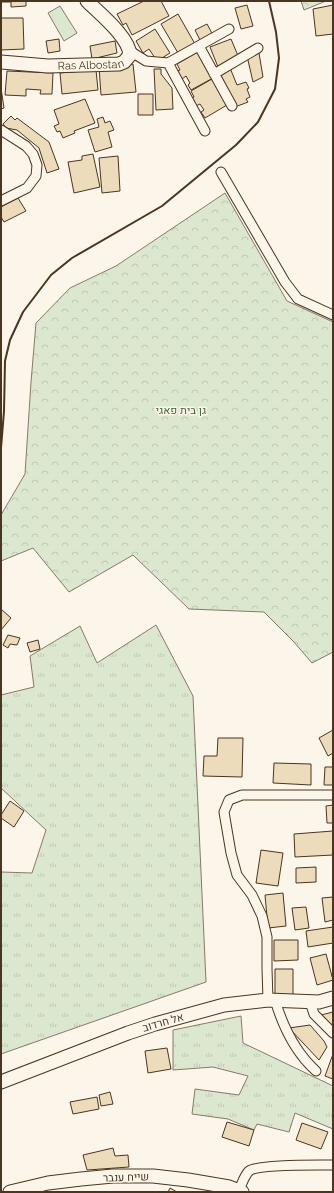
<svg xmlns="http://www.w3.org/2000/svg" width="334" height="1193" font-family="Raleway,Heebo,sans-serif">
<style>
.grass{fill:url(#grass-tufts);stroke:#887966}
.forest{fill:url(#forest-crowns);stroke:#887966}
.pitch{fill:#dce7d0;stroke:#887966}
.building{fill:#ecdcbc;stroke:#4a3520}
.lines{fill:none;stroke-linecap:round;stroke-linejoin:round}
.street-casing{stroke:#4a3520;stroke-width:11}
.secondary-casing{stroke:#4a3520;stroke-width:15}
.street{stroke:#fbf6e9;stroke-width:9}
.secondary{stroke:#fbf6e9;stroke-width:13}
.wall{stroke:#4a3520;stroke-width:2}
.labels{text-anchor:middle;stroke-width:3;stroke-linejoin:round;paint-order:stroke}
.street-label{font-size:11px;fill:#4a3520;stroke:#fbf6e9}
.park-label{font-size:11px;fill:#436837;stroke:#fbf6e9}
</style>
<defs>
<pattern id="grass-tufts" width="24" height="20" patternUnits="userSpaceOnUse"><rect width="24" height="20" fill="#dce7d0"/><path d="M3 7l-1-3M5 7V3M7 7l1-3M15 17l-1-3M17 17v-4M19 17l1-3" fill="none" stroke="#bec7b2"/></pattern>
<pattern id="forest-crowns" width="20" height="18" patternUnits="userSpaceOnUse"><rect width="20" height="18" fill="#dce7d0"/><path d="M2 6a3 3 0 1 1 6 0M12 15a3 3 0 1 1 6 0" fill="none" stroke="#bec7b2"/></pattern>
</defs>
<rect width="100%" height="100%" fill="#fbf6e9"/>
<path class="grass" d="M156,625L193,696L206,982L1,1054V872L32,873L46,830L1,788V695L34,687L30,656L80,626L97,663Z
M241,1016L243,1043L333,1086V1129L295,1113L289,1132L257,1124L254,1130L228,1119L192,1114L195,1089L239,1095L248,1076L213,1067L173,1070V1030Z"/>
<path class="forest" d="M301,1H326L304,10Z
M225,193L287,301L333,322V652L312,663L293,641L264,612L189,609L133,555L69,592L33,548L1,561V515L25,474L31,382L36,323L70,288L116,266Z"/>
<path class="pitch" d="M60,6L77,33L64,41L48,13Z"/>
<path class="building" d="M1,1H26V6L11,7V2H1Z
M144,1H161L169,16L132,35L126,23L123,25L117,14Z
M247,5L253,26L241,29L235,8Z
M333,5V34L316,36L313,9Z
M1,7V18H23L24,49L1,50Z
M178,14L195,44L178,53L161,24Z
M207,24L213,35L201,42L195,30Z
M155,29L170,53L157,61L149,49L143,53L136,41Z
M59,39L60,51L48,53L46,41Z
M231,39L239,58L218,67L210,47Z
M115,41L117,53L92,59L90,46Z
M198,52L213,78L191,90L188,85L190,83L186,76L182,79L177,71L180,70L177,64Z
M259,53L263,77L253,82L247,56Z
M133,64L136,92L101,95L99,67Z
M230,68L237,85L246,82L249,88L247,89L250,97L246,99L248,102L235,107L220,73Z
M154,69H161V74L172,88L173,109L156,110Z
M96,70L98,90L62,94L60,73Z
M7,71L53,73L52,94H40L41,90L26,89V96L5,95Z
M212,79L227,105L205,118L201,112L204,110L200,104L196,106L191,99L194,97L191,91Z
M1,88L4,108L1,109Z
M138,94H153V115H138Z
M85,99L95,123L74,131L75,133L63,138L60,131L57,132L54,126L59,124L54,110Z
M11,116L15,120L17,118L49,142L59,169L47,173L39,148L17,130L6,128L3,124Z
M103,117L105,123L110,121L114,130L108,132L112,147L95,152L88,130L99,127L97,119Z
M93,154L100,187L74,193L68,162L82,160V156Z
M118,156L120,191L102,193L99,158Z
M18,198L26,211L4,222L1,217V207Z
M1,609L11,618L1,630Z
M8,635L20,638L17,645L10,644L8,648L3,645Z
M38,640L40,649L30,652L27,643Z
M333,730V753L328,756L319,738Z
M218,738H243L242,777L203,776L204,756H217Z
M274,763L311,764V785L273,783Z
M325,767H333V785H324Z
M10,801L24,811L14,827L1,818V815Z
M333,805V823H327L326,806Z
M333,831V855L295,857L294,834Z
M261,850L283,853L278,886L256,883Z
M316,867V882L296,883V868Z
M283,893L286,926L268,928L265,895Z
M333,897V920L325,922L322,898Z
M306,907L309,928L295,930L292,908Z
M333,927V943L308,947L306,931Z
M274,940H298V960L274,961Z
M326,954L333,980L317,985L310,958Z
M275,969H293V995H275Z
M333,1012V1026L324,1022L321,1015Z
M310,1025L324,1041L327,1047L319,1060L289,1028Z
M167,1048L171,1069L148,1073L145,1051Z
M333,1054V1079L325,1076Z
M110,1092L113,1104L101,1106L99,1095Z
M97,1097L99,1109L73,1114L70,1102Z
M227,1122L254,1130L249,1146L222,1137Z
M302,1123L328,1132L321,1149L296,1140Z
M113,1148L115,1156L128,1155L129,1167L87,1170L83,1155Z
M170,1188L177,1192H168Z"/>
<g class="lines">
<g class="street-casing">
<path id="street" d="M199,46L232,106
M130,51L146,61L168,63L205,131
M168,63L229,29
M214,74L258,48
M1,130L26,146L33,154L37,165L36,176L27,188L1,201
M221,172L285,282L298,299L333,315
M268,1000L267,969V937L262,916L252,895L237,875L231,853L224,812L229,800L242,795H333
M275,1000C283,1027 295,1052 316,1071
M310,1002L314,1014L333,1033
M239,1190C242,1184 244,1176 249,1171C258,1164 319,1165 333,1165"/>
</g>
<g class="secondary-casing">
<g id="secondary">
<path id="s1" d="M1,62L48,66L119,64L124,62L130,55C129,37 100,14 87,1"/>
<path d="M1,1082L128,1033L155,1024L224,1005L268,1000L319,1002L333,998"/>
<path d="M10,1192L48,1183L81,1179L113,1176H153L188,1180L229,1187L242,1192"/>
</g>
</g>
<use href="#street" class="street"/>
<use href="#secondary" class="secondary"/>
<path class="wall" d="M1,448L4,411L5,361L10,340L23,312L51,275L72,258L162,206L236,145L258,122L275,89L279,58L276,32L269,1"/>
</g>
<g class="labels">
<g class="street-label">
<text dy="4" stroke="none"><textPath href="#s1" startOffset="90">Ras Albostan</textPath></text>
<text transform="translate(163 1022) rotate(-16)" y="4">אל חרדוב</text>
<text transform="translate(126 1177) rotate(-2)" y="4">שייח ענבר</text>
</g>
<g class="park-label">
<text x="181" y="414">גן בית פאגי</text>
</g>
</g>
<rect width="334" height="1193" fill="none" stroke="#4a3520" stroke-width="4"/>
</svg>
